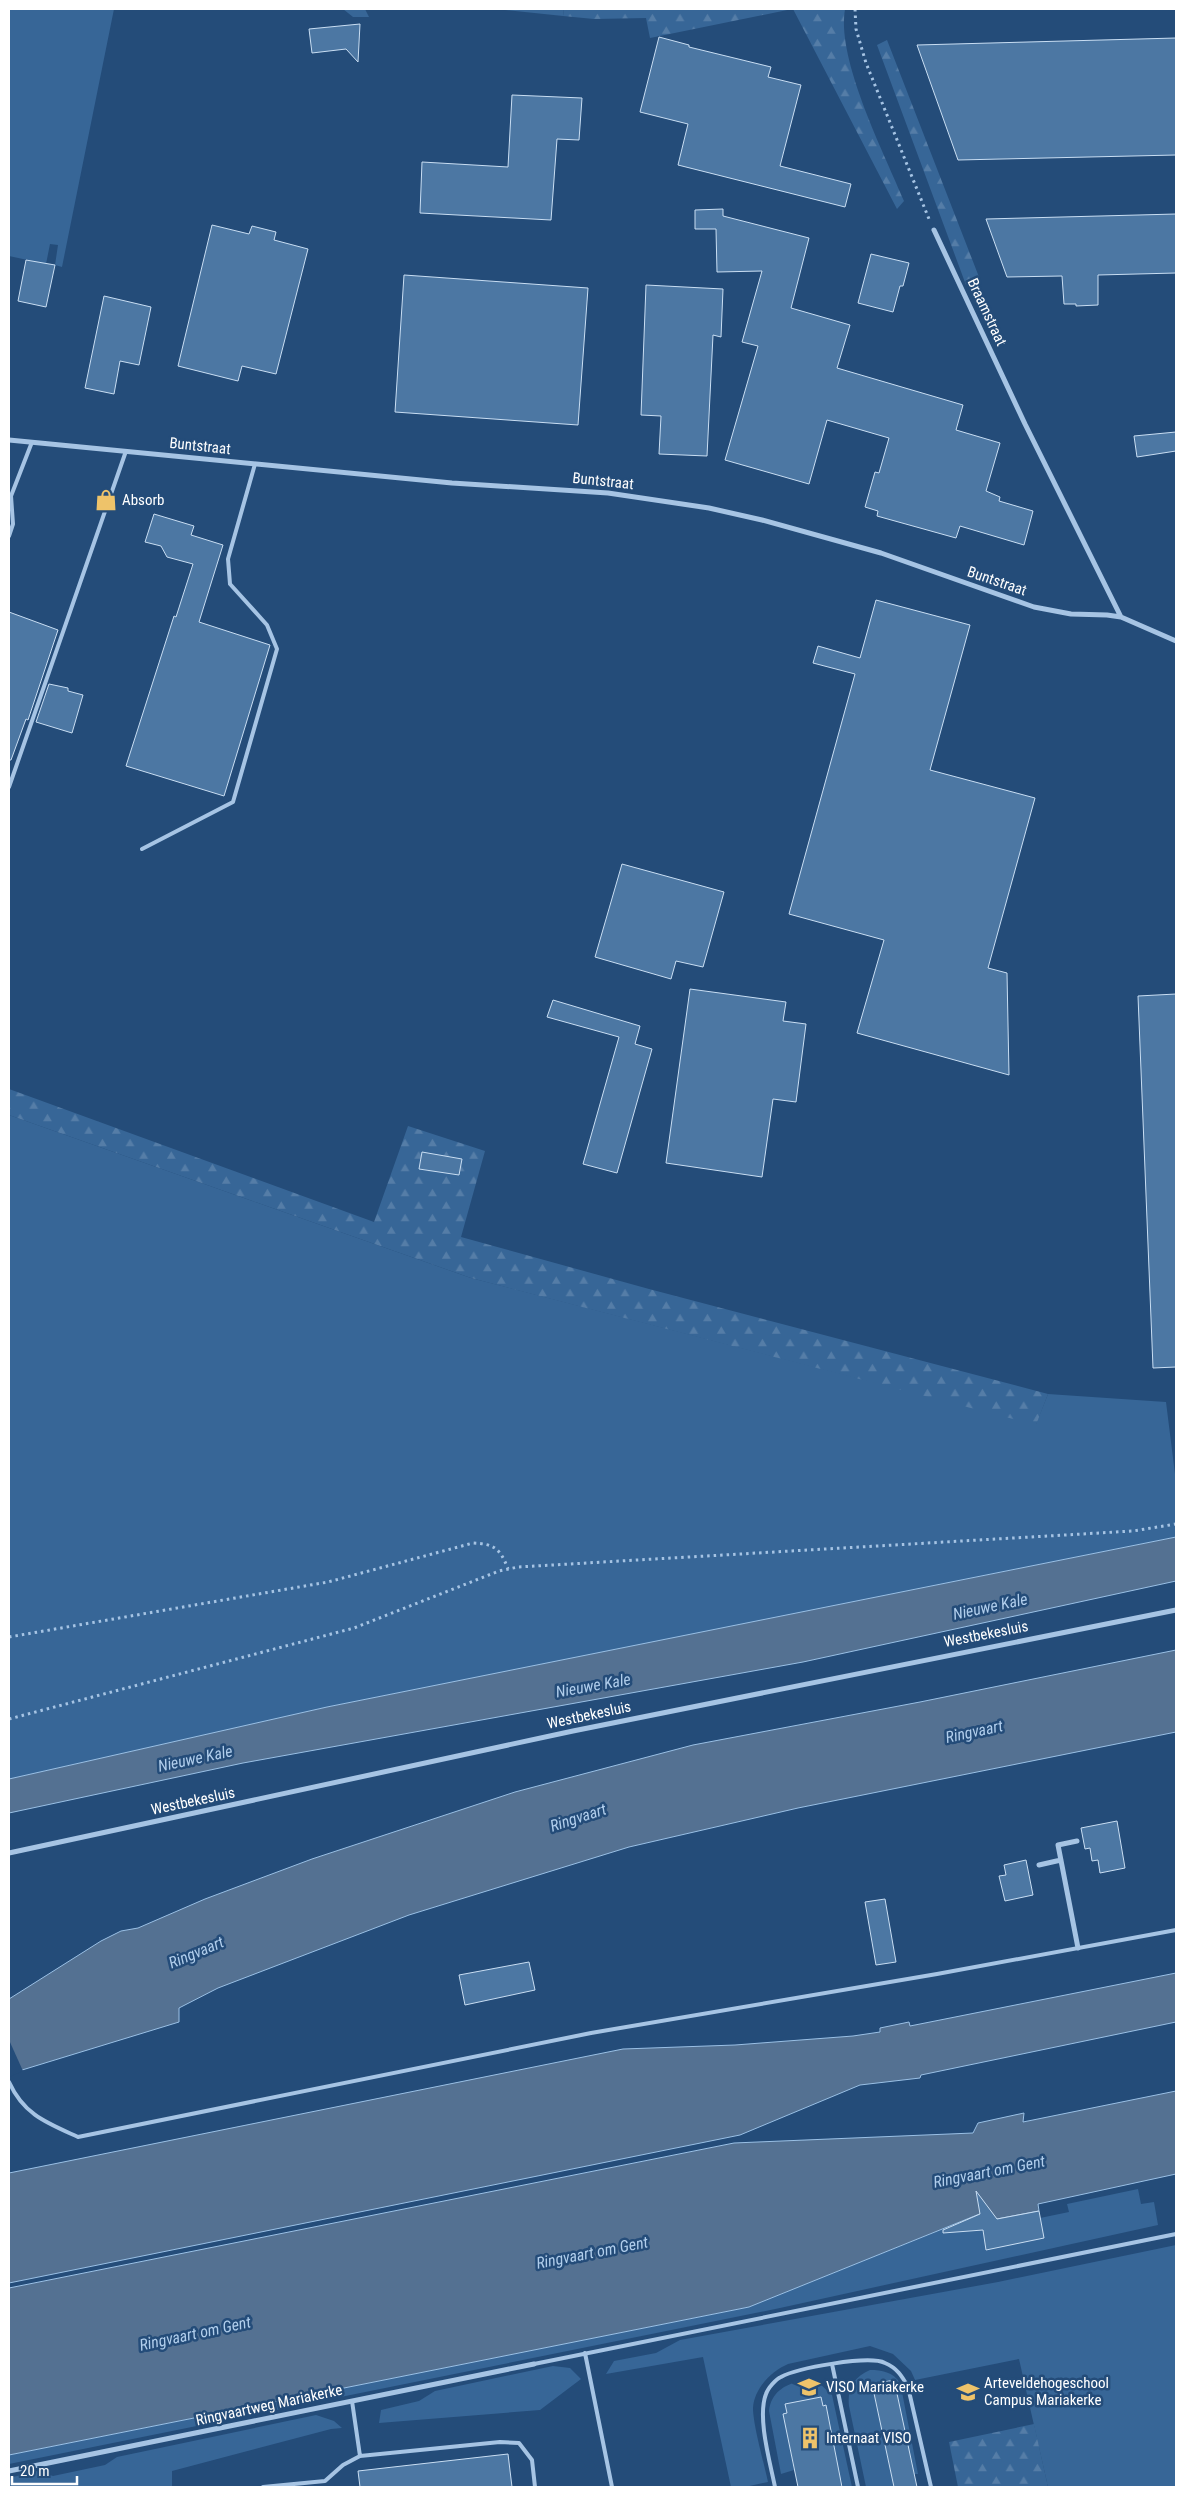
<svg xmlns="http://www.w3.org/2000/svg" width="1185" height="2496" font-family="'Roboto Condensed',sans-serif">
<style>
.grass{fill:#376697}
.forest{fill:url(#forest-firs)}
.water{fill:#547192;stroke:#9ac0e5}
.pier{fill:#244c79}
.building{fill:#4c77a3;stroke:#c9def3}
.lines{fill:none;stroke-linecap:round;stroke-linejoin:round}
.path{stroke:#a6c4e4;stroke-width:3;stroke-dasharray:2.5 4;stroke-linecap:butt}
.lane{stroke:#a6c4e4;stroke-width:4}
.street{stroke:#a6c4e4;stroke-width:5}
.labels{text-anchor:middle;stroke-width:5;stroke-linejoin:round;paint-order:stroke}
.street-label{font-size:15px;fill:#fff;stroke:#244c79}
.poi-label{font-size:15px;fill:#fff;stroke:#244c79;text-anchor:start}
.water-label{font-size:16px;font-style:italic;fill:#b1ceec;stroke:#244c79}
</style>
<defs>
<pattern id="forest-firs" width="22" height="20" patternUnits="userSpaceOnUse" patternTransform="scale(1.25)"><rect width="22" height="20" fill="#376697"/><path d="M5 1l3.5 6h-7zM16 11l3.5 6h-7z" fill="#557da7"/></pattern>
</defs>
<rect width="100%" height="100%" fill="#244c79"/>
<path class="grass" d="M9,9H114L62,267L55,265L58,245L50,244L46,264L9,256Z
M343,9H365L369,17H353Z
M495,9H564L563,16Z
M9,1115L471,1278L1036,1424L1048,1394L1166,1402L1176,1482V1537L327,1707L9,1779Z
M1138,2189L1141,2204L1154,2202L1158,2225L780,2308L9,2464V2455L749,2307L968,2219L971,2231L983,2230L986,2250L1040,2218L1069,2212L1067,2204Z
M1176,2245V2487H1048L1019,2359L915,2380L911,2371L893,2354L870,2346L788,2364C772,2371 754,2388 753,2408C753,2425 764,2463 768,2482L745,2487H731L703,2357L606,2374L614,2361L656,2353L680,2340L998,2282Z
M553,2366L570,2368L581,2379L540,2410L379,2423L381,2410L419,2401L435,2391Z
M870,2370C882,2370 893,2372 900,2383L895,2384L894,2380L872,2385L894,2487H866L849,2406C847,2388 854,2377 870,2370Z
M802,2381L820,2384L832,2395L852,2487H843L841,2479L836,2480L837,2462L826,2405L784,2414L794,2470L781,2474L769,2411C771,2393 784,2384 802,2381Z
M902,2392L918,2474H914L897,2393Z
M316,2415L334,2421L342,2428L331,2429L172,2471V2487H9V2478L37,2471L53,2476L105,2465L117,2457Z"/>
<path class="forest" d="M564,9H792L650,38L646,18L594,19L563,16Z
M793,9H845C836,59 884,153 904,201L897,209Z
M887,40L979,277L966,285L877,45Z
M9,1089L374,1222L408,1126L485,1151L461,1237L649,1289L1048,1394L1036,1425L471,1278L9,1115Z
M1034,2424L1048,2487H958L949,2442Z"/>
<path class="water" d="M1176,1537V1581L803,1662L243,1763L9,1813V1779L327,1707Z
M1176,1650V1732L798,1808L629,1847L409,1915L218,1988L179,2008V2022L9,2074V1999L101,1941L121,1931L138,1928L205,1899L312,1859L515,1792L693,1745L920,1702Z
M1176,1973V2022L921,2075L920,2078L860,2085L740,2135L9,2283V2173L623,2049L735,2045L853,2036L880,2032V2028L909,2022L910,2026Z
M1176,2091V2174L1038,2204L1039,2211L997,2219L982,2213L749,2307L9,2455V2288L734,2143L973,2133L978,2123L1024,2113L1023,2122Z"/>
<path class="pier" d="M9,2040L23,2071L9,2077Z"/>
<path class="building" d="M360,24L358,62L346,49L312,53L309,29Z
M659,37L689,45V47L771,67L768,77L801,85L780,166L851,184L845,207L678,165L688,124L640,112Z
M1176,38V155L958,160L917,45Z
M512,95L582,98L579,140L557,139L551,220L420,213L422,162L508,167Z
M723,209V216L809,238L791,308L850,325L837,368L963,405L956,430L1000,443L986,491L1000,497L999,501L1033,511L1024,545L960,526L956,538L877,516L878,511L865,507L875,472L879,473L889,438L827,420L809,484L725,460L758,346L742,342L762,271L717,272L716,229H695V210Z
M1176,214V273L1098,275V305L1076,306V304H1064L1062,276L1007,277L986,219Z
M212,225L249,234L252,226L276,232L274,240L308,249L276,374L242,366L238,381L178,366Z
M871,254L909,263L903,286H900L893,312L858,303Z
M26,260L55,265L46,307L18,301Z
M404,275L588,288L578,425L395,412Z
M646,285L723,289L721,337L713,335L707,456L659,454L661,416L641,415Z
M104,296L151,307L139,365L120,361L114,394L85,388Z
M1176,432V451L1137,457L1134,436Z
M154,514L194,526L191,535L223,545L199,622L270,645L224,796L126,766L174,616L176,617L193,564L167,557L161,546L145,542Z
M876,600L970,625L930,770L1035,798L988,968L1007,973L1009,1075L857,1033L884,940L789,914L855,674L813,663L818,646L860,658Z
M9,612L58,630L28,720L26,719L11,760H9Z
M49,684L68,688V691L83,695L72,733L36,722Z
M622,864L724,892L703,967L676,961L671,979L595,957Z
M690,989L786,1002L783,1021L806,1024L796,1102L773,1099L762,1177L666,1163Z
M1176,994V1367L1153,1368L1138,996Z
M553,1000L640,1026L635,1044L652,1049L617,1173L583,1164L619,1037L547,1017Z
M422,1152L462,1159L459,1175L419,1169Z
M1117,1821L1125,1868L1100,1873L1098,1860L1092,1861L1090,1848L1085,1849L1081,1828Z
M1026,1860L1033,1895L1005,1901L999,1876L1006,1875L1004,1865Z
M885,1899L896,1962L876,1965L865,1902Z
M529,1962L535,1990L465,2005L459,1975Z
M976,2191L997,2219L1039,2211L1044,2238L986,2250L983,2230L943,2233V2230L980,2214Z
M895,2380L896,2389L917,2487H894L872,2384Z
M821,2397L823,2406L826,2405L842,2487H798L783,2414L787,2413L785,2404Z
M508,2454L512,2487H360L358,2471Z"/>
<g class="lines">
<path class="path" d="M855,9L856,29L866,63L929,219
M9,1637L328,1582L473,1543C494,1544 500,1548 508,1569
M9,1719L354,1628L499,1571L518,1567L1133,1531L1176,1524"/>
<path class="lane" d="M9,496H11L32,442
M9,536L13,524L11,496
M9,787L126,451
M142,849L233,802L277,649L267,625L230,584L228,559L255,464
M9,2082C24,2115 47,2123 78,2137L591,2033L937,1974L1176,1930
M585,2353L612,2487
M534,2364L1176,2234
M832,2364L858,2487
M352,2401L360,2456
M263,2487L325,2481L343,2465L360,2456L500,2442L519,2443L532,2460L535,2487
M775,2487C770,2462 757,2417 766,2394C768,2388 776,2379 781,2377C797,2368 869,2355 885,2363C897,2368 902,2376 908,2387L931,2487"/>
<path class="street" d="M934,230L1025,424L1121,617
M9,440L452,483L608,493L709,508L762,520L881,553L1034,607L1071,614L1107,615L1121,617L1176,641
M1077,1841L1058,1845L1078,1948
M9,1853L573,1731L1176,1610
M1039,1865L1061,1860
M9,2471L534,2364"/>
</g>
<defs>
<g id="shop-bare" transform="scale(1.725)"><path d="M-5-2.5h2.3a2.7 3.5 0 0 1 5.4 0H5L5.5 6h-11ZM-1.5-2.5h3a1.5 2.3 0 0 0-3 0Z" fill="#eec36a" stroke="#244c79" stroke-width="2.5" paint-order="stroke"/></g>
<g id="school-bare" transform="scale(1.725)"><path d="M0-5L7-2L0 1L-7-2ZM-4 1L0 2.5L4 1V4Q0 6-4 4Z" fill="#eec36a" stroke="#244c79" stroke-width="2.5" paint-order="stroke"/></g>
<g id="university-bare" transform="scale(1.725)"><path d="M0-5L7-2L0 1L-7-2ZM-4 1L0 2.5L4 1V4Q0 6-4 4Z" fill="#eec36a" stroke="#244c79" stroke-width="2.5" paint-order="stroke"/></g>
<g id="building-bare" transform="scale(1.725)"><path d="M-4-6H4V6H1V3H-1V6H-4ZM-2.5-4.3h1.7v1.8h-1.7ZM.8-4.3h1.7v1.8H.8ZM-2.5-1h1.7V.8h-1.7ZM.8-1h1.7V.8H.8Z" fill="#eec36a" stroke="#244c79" stroke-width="2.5" paint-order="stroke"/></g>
</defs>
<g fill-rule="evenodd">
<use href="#shop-bare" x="106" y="500"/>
<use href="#school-bare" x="809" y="2387"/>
<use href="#university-bare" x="968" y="2392"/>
<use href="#building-bare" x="810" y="2438"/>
</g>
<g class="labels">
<g class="street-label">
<text transform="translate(987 312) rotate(65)" y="5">Braamstraat</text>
<text transform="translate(200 446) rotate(6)" y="5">Buntstraat</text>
<text transform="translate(603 481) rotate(6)" y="5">Buntstraat</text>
<text transform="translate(997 581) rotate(19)" y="5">Buntstraat</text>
<text transform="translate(986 1634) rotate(-11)" y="5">Westbekesluis</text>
<text transform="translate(589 1715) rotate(-12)" y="5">Westbekesluis</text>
<text transform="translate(193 1801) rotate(-12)" y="5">Westbekesluis</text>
<text transform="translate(269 2405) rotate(-12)" y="5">Ringvaartweg Mariakerke</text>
</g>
<g class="poi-label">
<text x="122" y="505">Absorb</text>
<text x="984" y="2388">Arteveldehogeschool<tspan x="984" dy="17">Campus Mariakerke</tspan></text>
<text x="826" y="2392">VISO Mariakerke</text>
<text x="826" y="2443">Internaat VISO</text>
</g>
<g class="water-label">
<text transform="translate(990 1606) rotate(-12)" y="6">Nieuwe Kale</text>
<text transform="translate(593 1685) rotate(-10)" y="6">Nieuwe Kale</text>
<text transform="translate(974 1731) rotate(-12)" y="6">Ringvaart</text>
<text transform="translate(195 1758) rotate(-12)" y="6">Nieuwe Kale</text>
<text transform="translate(578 1817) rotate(-18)" y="6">Ringvaart</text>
<text transform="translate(196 1952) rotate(-23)" y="6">Ringvaart</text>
<text transform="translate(989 2171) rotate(-11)" y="6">Ringvaart om Gent</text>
<text transform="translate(592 2252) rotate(-11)" y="6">Ringvaart om Gent</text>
<text transform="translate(195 2333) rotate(-12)" y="6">Ringvaart om Gent</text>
</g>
</g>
<rect width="1185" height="2496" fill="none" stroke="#ffffff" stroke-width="20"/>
<path d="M12 2476v8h65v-8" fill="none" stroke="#ffffff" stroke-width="2.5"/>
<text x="20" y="2476" font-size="15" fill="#ffffff" stroke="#244c79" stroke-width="4" paint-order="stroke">20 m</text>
</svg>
